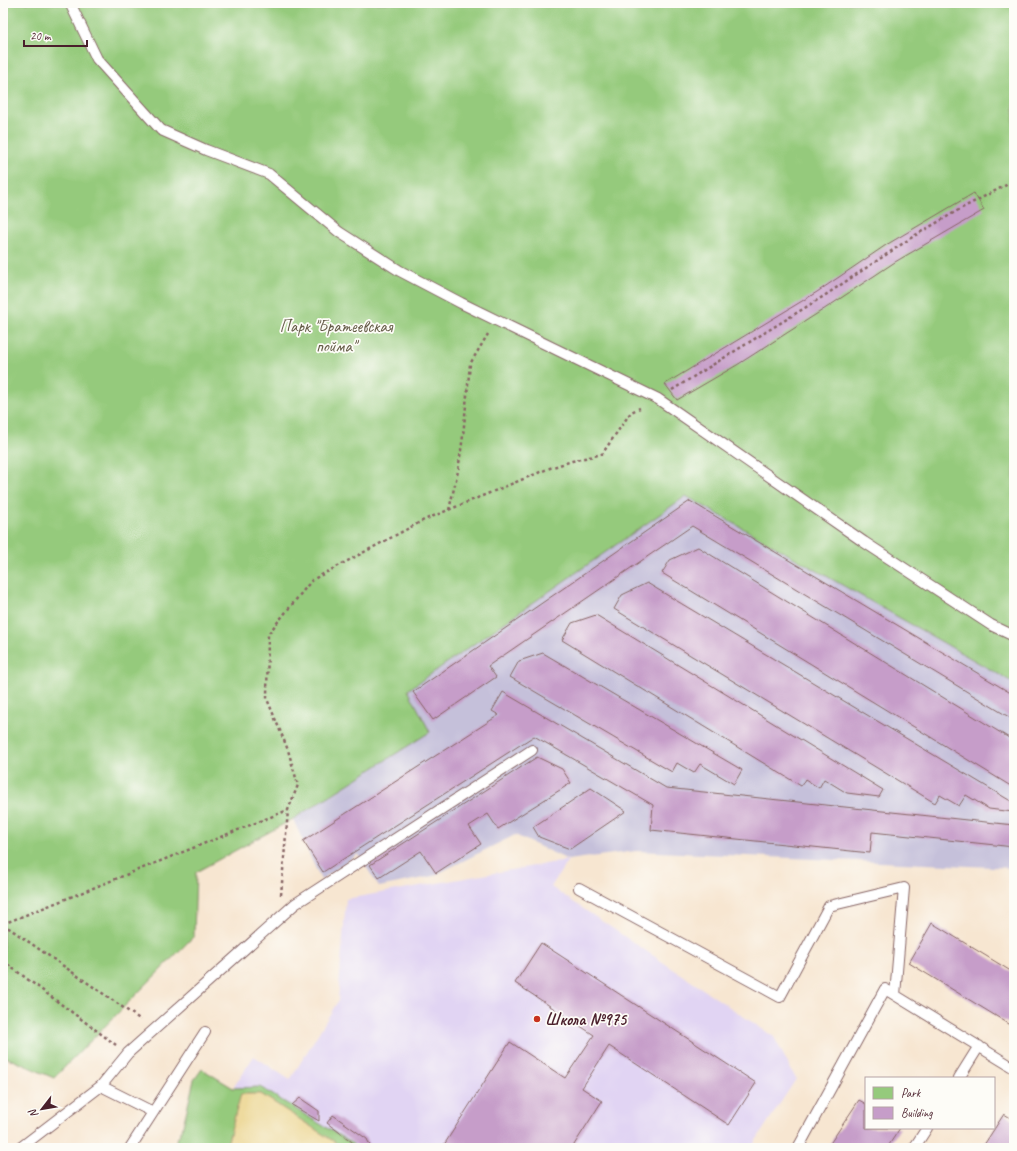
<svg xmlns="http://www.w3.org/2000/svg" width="1017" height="1151" font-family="Caveat,sans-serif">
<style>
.built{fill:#e1d4f3}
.industrial{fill:#c5c0da}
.green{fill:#95ca7c;stroke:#707454}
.sand{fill:#eeda9e;stroke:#9c7c64}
.building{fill:#c69dc9}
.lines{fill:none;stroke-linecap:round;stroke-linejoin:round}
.lane-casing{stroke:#876565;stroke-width:12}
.path{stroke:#876565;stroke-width:2.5;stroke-dasharray:3 3;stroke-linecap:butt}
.lane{stroke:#fff;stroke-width:10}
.poi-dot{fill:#c8321e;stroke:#fdfcf7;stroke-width:1.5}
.labels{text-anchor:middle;stroke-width:3.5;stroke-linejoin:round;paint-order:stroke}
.park-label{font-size:17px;fill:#645b47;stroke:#fdfcf7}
.poi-label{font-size:17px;font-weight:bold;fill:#4a1f2b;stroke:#fdfcf7;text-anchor:start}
</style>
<rect width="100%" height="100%" fill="#fdfcf7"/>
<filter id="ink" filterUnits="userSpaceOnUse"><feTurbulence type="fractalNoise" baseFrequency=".025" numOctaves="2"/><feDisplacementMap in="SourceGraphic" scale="8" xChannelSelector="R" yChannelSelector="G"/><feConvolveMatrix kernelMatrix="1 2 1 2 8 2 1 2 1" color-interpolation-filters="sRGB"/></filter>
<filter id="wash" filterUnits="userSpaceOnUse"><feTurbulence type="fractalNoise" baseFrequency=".012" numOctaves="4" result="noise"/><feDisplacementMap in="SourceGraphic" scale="16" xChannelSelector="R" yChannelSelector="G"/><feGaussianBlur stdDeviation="0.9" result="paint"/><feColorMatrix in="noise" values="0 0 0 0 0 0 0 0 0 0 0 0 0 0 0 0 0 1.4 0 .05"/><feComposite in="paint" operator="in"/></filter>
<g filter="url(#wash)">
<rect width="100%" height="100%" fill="#f7e6d1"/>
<path class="built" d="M568,860L551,887L774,1037L796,1079L751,1148H172L182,1130L194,1080L202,1069L233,1088L254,1056L290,1080L338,1001L346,899Z"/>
<path class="industrial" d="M686,496L1014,683V868L636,851L568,860L515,835L433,876L379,887L358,854L321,880L293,819L430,732L408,690Z"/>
<path class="green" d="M3,3H1014V683L686,496L408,690L430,732L293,819L196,872L194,936L54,1078L3,1056Z
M202,1069L233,1088L260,1087L353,1144L354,1148H172L182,1130L194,1080Z"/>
<path class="sand" d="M241,1094H261L344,1148H226Z"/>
<g id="blocks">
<path class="building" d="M974,193L984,210L895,262L829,306L737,365L677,400L665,384L817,292L886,245Z
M690,501L1014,695V720L692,526L488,666L496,677L433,720L413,692Z
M698,547L1014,741V788L662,573L670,560Z
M647,583L1014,803V809L1013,812L989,809L966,795L959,806L940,795L935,803L614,609L622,595Z
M596,615L883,790L879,797L847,793L824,779L819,788L805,779L801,786L562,640L572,623Z
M543,653L742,770L734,784L700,764L694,773L677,763L672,772L510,677L519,661Z
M503,692L666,788L1014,825V847L872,832L870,853L651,830L653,805L534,736L323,872L303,841L499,715L492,711Z
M537,757L562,769L571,783L498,829L488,814L469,826L481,844L436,873L421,851L379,878L370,865Z
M591,788L626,811L570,849L539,837L533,827Z
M932,923L1014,973V1027L909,963Z
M541,943L756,1083L729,1125L609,1046L582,1088L602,1101L572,1148H442L510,1042L565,1078L594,1035L515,983Z
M300,1098L319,1111V1121L292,1105Z
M859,1100L866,1104V1128H900L887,1148H827Z
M1004,1114L1014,1120V1148H982Z
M333,1115L367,1139L371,1148H360L327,1123Z"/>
</g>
</g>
<g filter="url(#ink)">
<use href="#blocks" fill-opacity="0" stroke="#876565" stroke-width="1"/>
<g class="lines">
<g class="lane-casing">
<path id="lane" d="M70,3L97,59L161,130L206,150L269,174L339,232L400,271L461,303L658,399L864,542L991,625L1014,636
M579,888L780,997L829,906L904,888L895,995
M959,1078L979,1046
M101,1086L153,1112
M20,1148L101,1086L128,1053L295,904L532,750
M130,1148L205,1032
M798,1148L885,989L1014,1068
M914,1148L927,1128"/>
</g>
<path class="path" d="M672,390L824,296L914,236L962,208L1014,181
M449,510L458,471L463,436L470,364L488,334
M281,895L288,810
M3,924L288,810L298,785L288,750L267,699L268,634L312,580L424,520L550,468L572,461L602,454L631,412L640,408
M3,924L141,1020
M3,961L116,1045"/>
<use href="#lane" class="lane"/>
</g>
</g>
<circle class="poi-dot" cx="537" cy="1019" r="4"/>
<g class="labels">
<g class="park-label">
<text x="336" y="332">Парк "Братеевская<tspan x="336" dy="20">пойма"</tspan></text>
</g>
<g class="poi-label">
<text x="545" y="1025">Школа №975</text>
</g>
</g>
<rect width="1017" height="1151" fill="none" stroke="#fdfcf7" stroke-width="16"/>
<rect x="865" y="1077" width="130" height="52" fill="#fdfcf7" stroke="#b5a4a5"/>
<rect x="873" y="1087" width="20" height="12" fill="#95ca7c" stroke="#b5a4a5"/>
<text x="901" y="1097" font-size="12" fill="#4a1f2b">Park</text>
<rect x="873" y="1107" width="20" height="12" fill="#c69dc9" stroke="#b5a4a5"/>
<text x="901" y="1117" font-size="12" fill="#4a1f2b">Building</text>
<g transform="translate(42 1109) rotate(239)" stroke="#fdfcf7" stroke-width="3" paint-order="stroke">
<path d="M0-3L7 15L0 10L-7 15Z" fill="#4a1f2b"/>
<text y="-6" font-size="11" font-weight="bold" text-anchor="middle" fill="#4a1f2b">N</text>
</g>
<path d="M24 40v6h63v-6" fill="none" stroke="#4a1f2b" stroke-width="2"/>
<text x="30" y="40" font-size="12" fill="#4a1f2b" stroke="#fdfcf7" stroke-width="3" paint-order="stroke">20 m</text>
</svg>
